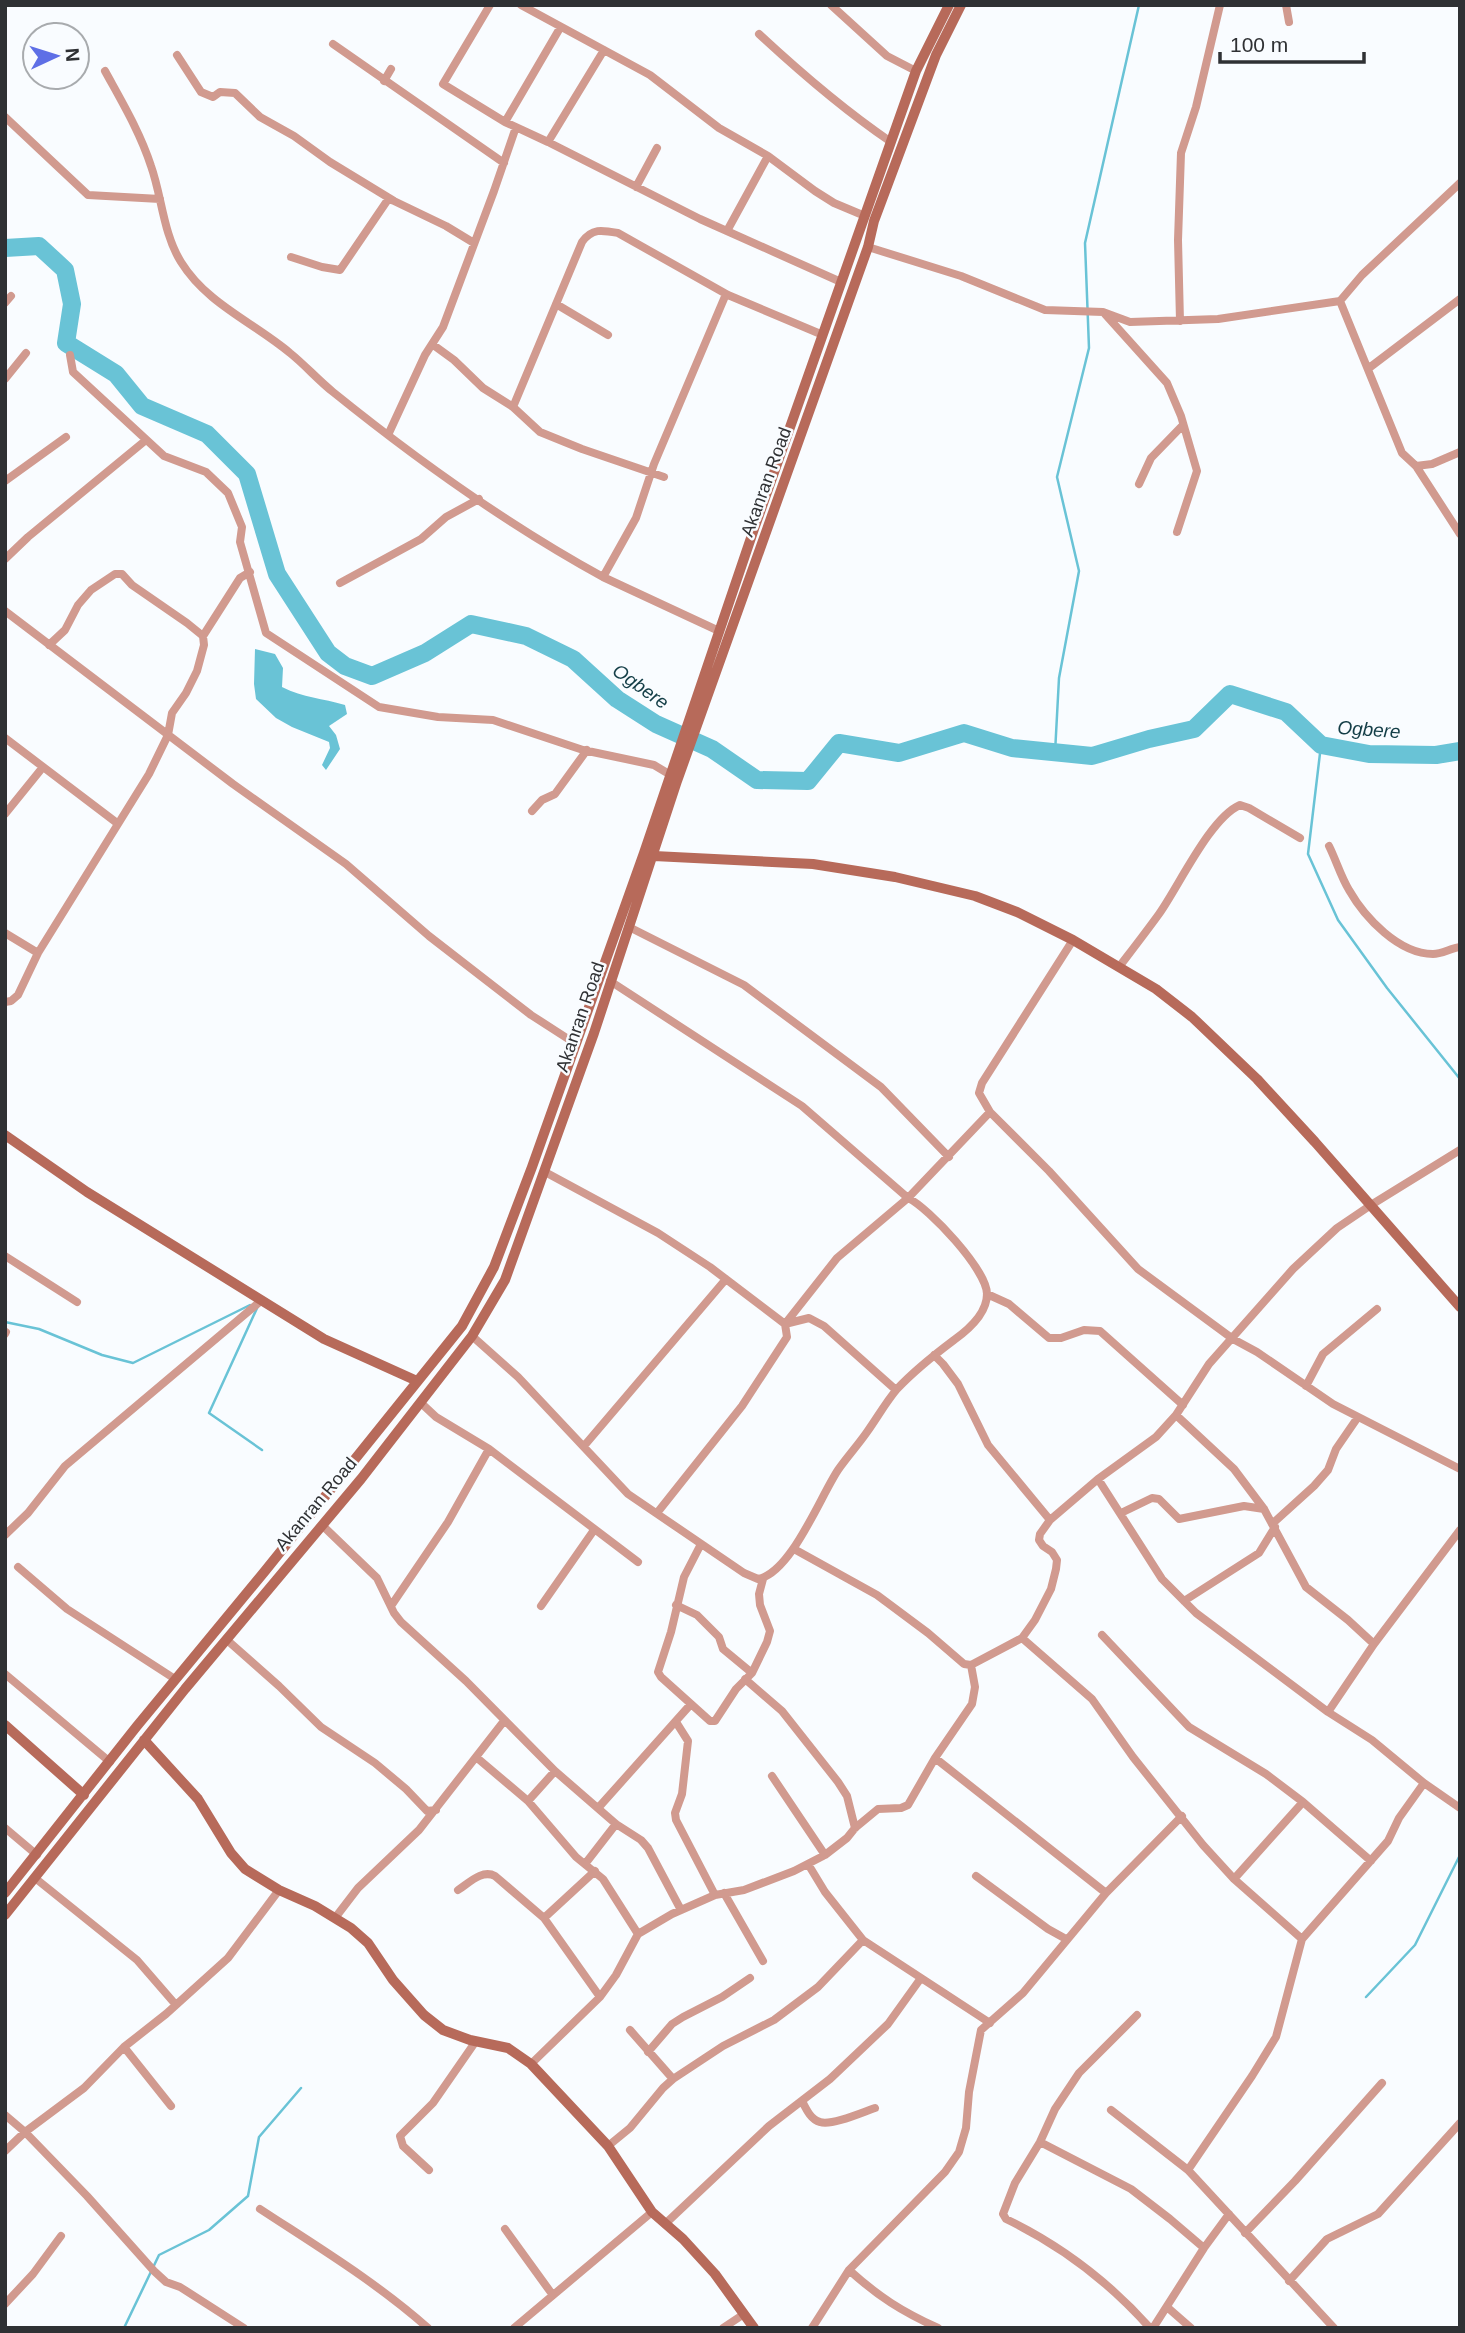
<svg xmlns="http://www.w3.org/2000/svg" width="1465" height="2333" font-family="Arial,sans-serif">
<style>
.water{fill:#69c3d6}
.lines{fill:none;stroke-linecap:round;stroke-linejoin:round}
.stream{stroke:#69c3d6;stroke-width:2.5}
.river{stroke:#69c3d6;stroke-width:18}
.street{stroke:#d19a8f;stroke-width:8}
.secondary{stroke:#b76a5a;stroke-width:10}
.labels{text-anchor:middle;stroke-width:5;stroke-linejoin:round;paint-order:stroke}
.street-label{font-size:18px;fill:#2f3134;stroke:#f9fcff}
.water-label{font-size:19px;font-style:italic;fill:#143e47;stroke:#f9fcff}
</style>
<rect width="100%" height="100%" fill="#f9fcff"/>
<path class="water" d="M255,649L275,654L283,668L282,687C304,698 322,698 345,705L347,714L329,726L336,735L340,749L326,770L322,765L330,748L329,742L292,727L276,718L256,699L254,684Z"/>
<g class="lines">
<path class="stream" d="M1321,745L1308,854L1338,920L1387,988L1460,1079
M1055,753L1059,678L1079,571L1057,477L1089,348L1085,243L1139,5
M258,1306L209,1413L262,1450
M5,1322L39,1329L102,1355L133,1363L250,1305
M1366,1997L1415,1945L1460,1855
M124,2328L159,2255L209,2230L248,2196L259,2137L301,2088"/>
<path class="river" d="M5,248L39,246L65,270L72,304L66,343L116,374L142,406L207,434L247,474L277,574L328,653L345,666L372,676L425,653L471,624L526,636L573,659L617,699L656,724L712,749L757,780L808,781L839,743L899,753L964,733L1012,748L1092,756L1149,739L1194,729L1230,694L1286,712L1321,745L1369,754L1436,755L1460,751"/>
<path class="street" d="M490,5L443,84L505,122L548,142L700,219L841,282
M521,5L650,75L719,128L768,156L815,191L834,203L865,216
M831,5L887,56L916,71
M1286,5L1289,22
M759,34C801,73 844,110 891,142
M333,44L504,163
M177,55L201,92L213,97L220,92L235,93L260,117L294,136L330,162L394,201L446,226L474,243
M105,71C122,102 140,132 151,166C162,197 163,233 181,262C207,304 253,322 290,353C305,365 318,380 333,392C416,459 510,526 603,577
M384,81L391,69
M5,117L88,195L160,199
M505,122L560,28
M548,142L604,50
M636,187L657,148
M727,231L768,156
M868,247L961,276L1045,310L1103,312L1130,322L1218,319L1340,301L1362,275L1460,183
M291,257L322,267L340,270L389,198
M1340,301L1402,453L1416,466L1460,534
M5,303L11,296
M556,304L608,335
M1105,314L1167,383L1181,416L1197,471L1177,532
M1180,321L1178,240L1181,153L1196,107L1220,5
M432,344L454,360L483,388L513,407L540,432L582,449L664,477
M70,355L73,372L164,456L206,472L228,493L242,527L240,542L266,633L379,707L438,717L493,720L583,750L654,765L669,774
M1369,368L1460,299
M5,379L26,353
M513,407L582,242C592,228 602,230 618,233L728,295L823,335
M388,435L425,355L443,327L494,191L516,127
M1416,466L1432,464L1460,452
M5,481L66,437
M1139,484L1151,458L1183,425
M5,559L28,537L146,440
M340,583L421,539L446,517L479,499
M5,611L233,784L346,864L429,936L531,1015L576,1044
M719,631L603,577L636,518L654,464L726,294
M203,636L240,578L250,572
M5,738L117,823
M532,811L542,800L555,794L587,750
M5,814L43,767
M1329,846C1336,860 1341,877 1349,890C1365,918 1399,954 1433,954C1442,954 1451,948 1460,947
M629,927L744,985L881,1087L949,1157
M5,933L38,953
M1119,967C1132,950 1146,932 1159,914C1179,886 1210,818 1240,805L1249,808L1300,838
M5,1002L11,1001L18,995L38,953L149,774L168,735L172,713L186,693L197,671L204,645L203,636L187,623L132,585L122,574H115L91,590L78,605L65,630L49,645
M990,1112L1049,1171L1138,1269L1233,1339L1257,1352L1333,1404L1460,1469
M545,1172L658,1233L710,1267L785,1324L809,1318L824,1326L896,1390
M5,1256L77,1302
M987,1294L1009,1304L1049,1338H1061L1084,1330L1100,1331L1183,1405
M5,1334L6,1332
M472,1336L518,1377L628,1494L744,1573L758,1579C791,1573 820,1497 838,1470C847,1457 858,1445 867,1432C877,1418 886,1402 897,1389C914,1371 934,1355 954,1340C968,1330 987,1314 987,1294C987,1270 929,1208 908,1198L802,1106L610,981
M934,1355L943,1364L958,1384L988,1445L1050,1520
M1306,1386L1323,1354L1377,1309
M421,1403L436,1417L489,1449L638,1562
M1176,1415L1234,1469L1264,1509L1306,1587L1348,1620L1374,1644
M584,1446L726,1279
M1098,1479L1162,1579L1196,1613L1328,1712L1372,1740L1424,1783L1460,1808
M657,1513L742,1406L787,1337L785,1324L837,1258L908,1198L990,1112L979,1093L982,1083L1073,940
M1121,1513L1152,1498L1159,1499L1179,1519L1244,1506L1264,1509
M1272,1524L1314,1486L1328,1470L1336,1449L1358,1417
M322,1525L377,1578L394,1613L401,1622L466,1681L555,1771L616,1824L641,1840L648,1848L681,1910
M5,1535L28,1513L65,1466L262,1300
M701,1544L684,1577L671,1632L658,1672L661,1677L710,1721H715L736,1689L752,1673L767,1642L770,1631L760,1605L759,1594L763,1579
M794,1549L877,1595L928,1633L964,1664L971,1665L1022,1638L1035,1620L1051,1589L1056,1569L1057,1560L1052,1552L1043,1546L1039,1540L1040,1534L1050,1520L1098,1479L1156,1437L1176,1415L1209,1364L1293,1269L1337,1228L1371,1205L1460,1150
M18,1567L67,1609L175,1679
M1184,1601L1259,1553L1275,1527
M676,1605L697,1615L719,1637L723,1649L752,1673
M391,1606L448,1522L489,1449
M541,1606L594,1530
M1102,1635L1189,1727L1266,1774L1303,1802L1371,1861
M1022,1638L1092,1699L1133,1757L1203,1845L1234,1879L1302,1939
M227,1640L279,1686L321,1727L375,1763L406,1789L427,1811L436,1810
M5,1674L110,1762
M745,1679L782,1711L838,1782L847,1796L855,1828
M1328,1712L1374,1644L1460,1530
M676,1722L688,1741L682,1794L675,1813L676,1820L715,1895
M476,1757L528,1801L576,1857L603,1879L638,1934
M935,1758L1106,1893
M772,1776L825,1855
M528,1801L555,1771
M599,1807L691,1704
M5,1828L37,1855
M585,1864L616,1824
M808,1864L825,1892L863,1940L990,2023
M976,1876L1048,1929L1066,1939
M35,1878L137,1960L176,2005
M1234,1879L1303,1802
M458,1890C469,1883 482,1869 495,1876L544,1918L600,1997
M724,1893L763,1961
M335,1918L358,1888L419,1830L504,1721
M544,1918L595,1871
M1137,2015L1079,2073L1055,2109L1040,2142L1015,2183L1003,2214L1006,2219C1060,2245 1110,2283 1150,2328
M630,2030L673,2079
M124,2047L171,2106
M648,2052L672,2024L683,2017L722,1997L750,1978
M531,2064L600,1997L616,1975L638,1934L672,1914L715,1895L744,1890L794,1871L825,1855L847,1838L855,1828L878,1809L901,1808L908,1805L935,1758L972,1704L975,1687L971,1665
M802,2101C806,2109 811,2120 820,2122C832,2126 863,2112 875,2108
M1111,2110L1188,2170L1334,2328
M5,2115L25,2132L87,2196L154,2271L166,2282L180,2287L244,2328
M1040,2142L1131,2189L1170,2219L1204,2248
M608,2146L630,2128L663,2088L673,2079L723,2046L774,2020L818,1987L863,1940
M5,2151L25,2132L84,2088L124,2047L166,2014L228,1958L279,1890
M429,2170L403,2146L400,2136L433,2103L476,2041
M1188,2170L1252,2076L1276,2037L1302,1939L1388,1841L1399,1818L1424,1783
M260,2209C318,2247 376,2282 428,2328
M665,2224L769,2126L830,2079L888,2024L921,1978
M505,2229L552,2294
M1245,2233L1295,2181L1382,2083
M849,2270C879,2297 901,2311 938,2328
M1289,2281L1327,2239L1378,2214L1460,2123
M5,2304L33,2274L61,2236
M1167,2307L1191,2328
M514,2328L652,2212
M723,2328L744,2314
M812,2328L849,2270L945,2172L959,2152L966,2128L969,2092L981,2030L1023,1993L1106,1893L1182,1816
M1153,2328L1204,2248L1229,2214"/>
<path class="secondary" d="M654,856L813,864L895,877L975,896L1017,912L1073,940L1156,989L1192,1017L1257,1079L1315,1142L1460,1307
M5,1135L87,1192L324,1339L417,1381
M5,1725L84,1795
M144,1740L198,1799L231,1853L245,1869L279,1890L315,1906L351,1928L368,1943L393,1980L424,2015L443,2030L470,2040L508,2048L531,2064L608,2146L652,2212L683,2239L715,2274L754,2328
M5,1893L137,1726L265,1571L462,1326L494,1267L532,1167L644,853L754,529L916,71L949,5
M5,1915L185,1689L361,1479L472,1336L505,1280L594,1033L677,781L868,247L874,221L936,55L961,5"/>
</g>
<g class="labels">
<g class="street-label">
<text transform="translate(766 482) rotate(-70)" y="6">Akanran Road</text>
<text transform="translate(580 1017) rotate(-71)" y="6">Akanran Road</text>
<text transform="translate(316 1504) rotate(-50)" y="6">Akanran Road</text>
</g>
<g class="water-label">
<text transform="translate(641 686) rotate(35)" y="7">Ogbere</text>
<text transform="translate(1369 729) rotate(4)" y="7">Ogbere</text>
</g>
</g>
<rect width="1465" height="2333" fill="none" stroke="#2f3134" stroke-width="14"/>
<g transform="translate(56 56) rotate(86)"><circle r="33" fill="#f9fcff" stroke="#a8abae" stroke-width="2"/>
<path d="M0-5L12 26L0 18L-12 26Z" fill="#5e6fe6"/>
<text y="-10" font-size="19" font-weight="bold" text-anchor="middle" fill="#2f3134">N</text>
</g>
<path d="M1220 52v10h144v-10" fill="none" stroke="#2f3134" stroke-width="3.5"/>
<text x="1230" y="52" font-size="21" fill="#2f3134" stroke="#f9fcff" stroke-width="5" paint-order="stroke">100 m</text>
</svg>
